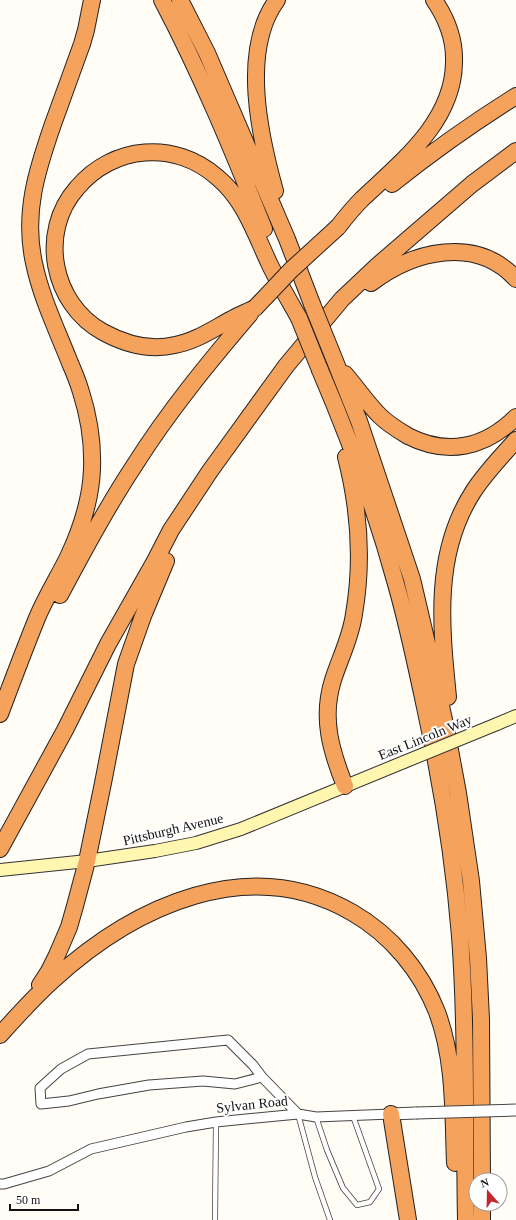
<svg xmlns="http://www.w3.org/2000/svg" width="516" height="1220" font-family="'Times New Roman',serif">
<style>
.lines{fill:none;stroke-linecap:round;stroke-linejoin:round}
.service-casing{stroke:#444;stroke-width:6}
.minor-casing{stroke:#444;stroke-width:11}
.tertiary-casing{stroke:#444;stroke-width:13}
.secondary-casing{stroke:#333;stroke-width:14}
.motorway-casing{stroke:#222;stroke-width:18}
.service{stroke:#fff;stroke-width:4.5}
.minor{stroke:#fff;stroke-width:9}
.tertiary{stroke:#fff;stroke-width:11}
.secondary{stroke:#fff6b0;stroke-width:12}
.motorway{stroke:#f5a25d;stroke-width:16}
.tertiary-bridge-casing{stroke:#444;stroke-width:13;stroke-linecap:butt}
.secondary-bridge-casing{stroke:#333;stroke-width:14;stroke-linecap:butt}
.motorway-bridge-casing{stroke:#222;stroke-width:18;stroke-linecap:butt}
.tertiary-bridge{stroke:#fff;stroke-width:11}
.secondary-bridge{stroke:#fff6b0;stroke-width:12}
.motorway-bridge{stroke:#f5a25d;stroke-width:16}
.labels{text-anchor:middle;stroke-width:4;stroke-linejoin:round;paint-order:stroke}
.street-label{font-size:14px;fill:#111;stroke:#fff}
</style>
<rect width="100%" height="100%" fill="#fffdf5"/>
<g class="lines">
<g class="service-casing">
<path id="service" d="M298,1114L315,1177L330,1220
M316,1117L327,1150L343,1188L357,1205L370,1202L379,1189L353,1116
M215,1220L216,1122"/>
</g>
<g class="minor-casing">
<path id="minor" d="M228,1040L253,1065L262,1077L235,1084L203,1081L149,1085L98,1094L69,1101L41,1104L40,1088L61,1069L88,1054Z
M262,1077L298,1114
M0,1184H4L49,1171L91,1149L186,1127L216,1122L298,1114L316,1117L391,1114"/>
</g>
<g class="tertiary-casing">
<path id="tertiary" d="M391,1114L416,1113"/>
</g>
<g class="secondary-casing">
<path id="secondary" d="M497,724L516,716
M0,870L87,861L155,851L196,843L241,829L404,762"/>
</g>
<g class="motorway-casing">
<path id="motorway" d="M162,0C201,74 233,151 264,229
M180,0L207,53L287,239L312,304
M392,184C432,152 473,123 516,96
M275,191C260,137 240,50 277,0
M338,227C345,218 353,208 362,199C401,162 453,122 454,63C455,40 447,19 434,0
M371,283C413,251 476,235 516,279
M255,308C247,312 239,315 232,319C213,329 196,341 175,345C150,351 125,344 103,332C52,304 38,232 77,188C113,145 175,140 217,177C244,199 255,233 269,263C278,282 289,300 299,318
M333,356L359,421L412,579L434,673L447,734L458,793L471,881L478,958L481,1019L482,1180
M320,370C350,440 376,511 396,584C408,626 417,669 426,712C442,786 454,861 460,936C467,1031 464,1125 466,1220
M345,374C357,388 367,403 380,416C388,424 398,430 408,436C447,456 485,448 516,417
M60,595C83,552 107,507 134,466C168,412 209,362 250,314
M448,697C441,627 433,554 473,492C485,473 501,457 516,440
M0,714C12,682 24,650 37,618C46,596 59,576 69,555C81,529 91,498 92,469C93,444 89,417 81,392C78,382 74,372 70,363C57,330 41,297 34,263C23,213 37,170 53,124C63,97 72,71 82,44L86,30L92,0
M345,786C331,751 321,718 333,680C340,658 351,637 354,614C363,562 359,508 346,457
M0,849L65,730L108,644L155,561L171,530L210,471L286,366L342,299L377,266L472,184L516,151
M40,985L49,971L57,955L69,927L75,906L87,861L103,783L126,664L143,616L166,561
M0,1035C17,1016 34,997 53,980C134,906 249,852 353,913C391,935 421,971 437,1012C455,1060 453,1113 455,1163
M391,1114L408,1220
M482,1220V1204"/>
</g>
<use href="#service" class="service"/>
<use href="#minor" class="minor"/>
<use href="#tertiary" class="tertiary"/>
<use href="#secondary" class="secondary"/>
<use href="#motorway" class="motorway"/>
<g class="tertiary-bridge-casing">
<path id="tertiary-bridge" d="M416,1113L516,1110"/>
</g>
<g class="secondary-bridge-casing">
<path id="secondary-bridge" d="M404,762L497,724"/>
</g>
<g class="motorway-bridge-casing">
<path id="motorway-bridge" d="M312,304L333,356
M255,308L291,270L338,227
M299,318L320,370"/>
</g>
<use href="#tertiary-bridge" class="tertiary-bridge"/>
<use href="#secondary-bridge" class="secondary-bridge"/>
<use href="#motorway-bridge" class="motorway-bridge"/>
</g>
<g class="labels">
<g class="street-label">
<text transform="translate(425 737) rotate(-22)" y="5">East Lincoln Way</text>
<text transform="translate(173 829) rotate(-13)" y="5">Pittsburgh Avenue</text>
<text transform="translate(252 1104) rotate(-6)" y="5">Sylvan Road</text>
</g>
</g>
<g transform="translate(488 1192) rotate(340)"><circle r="19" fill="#ffffff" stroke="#a0a0a0"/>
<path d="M0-3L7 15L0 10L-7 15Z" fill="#c4262e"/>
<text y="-6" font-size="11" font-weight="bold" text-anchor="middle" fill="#111111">N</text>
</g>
<path d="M10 1204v6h68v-6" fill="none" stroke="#111111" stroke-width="2"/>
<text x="16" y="1204" font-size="12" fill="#111111" stroke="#ffffff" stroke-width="3" paint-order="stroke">50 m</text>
</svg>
